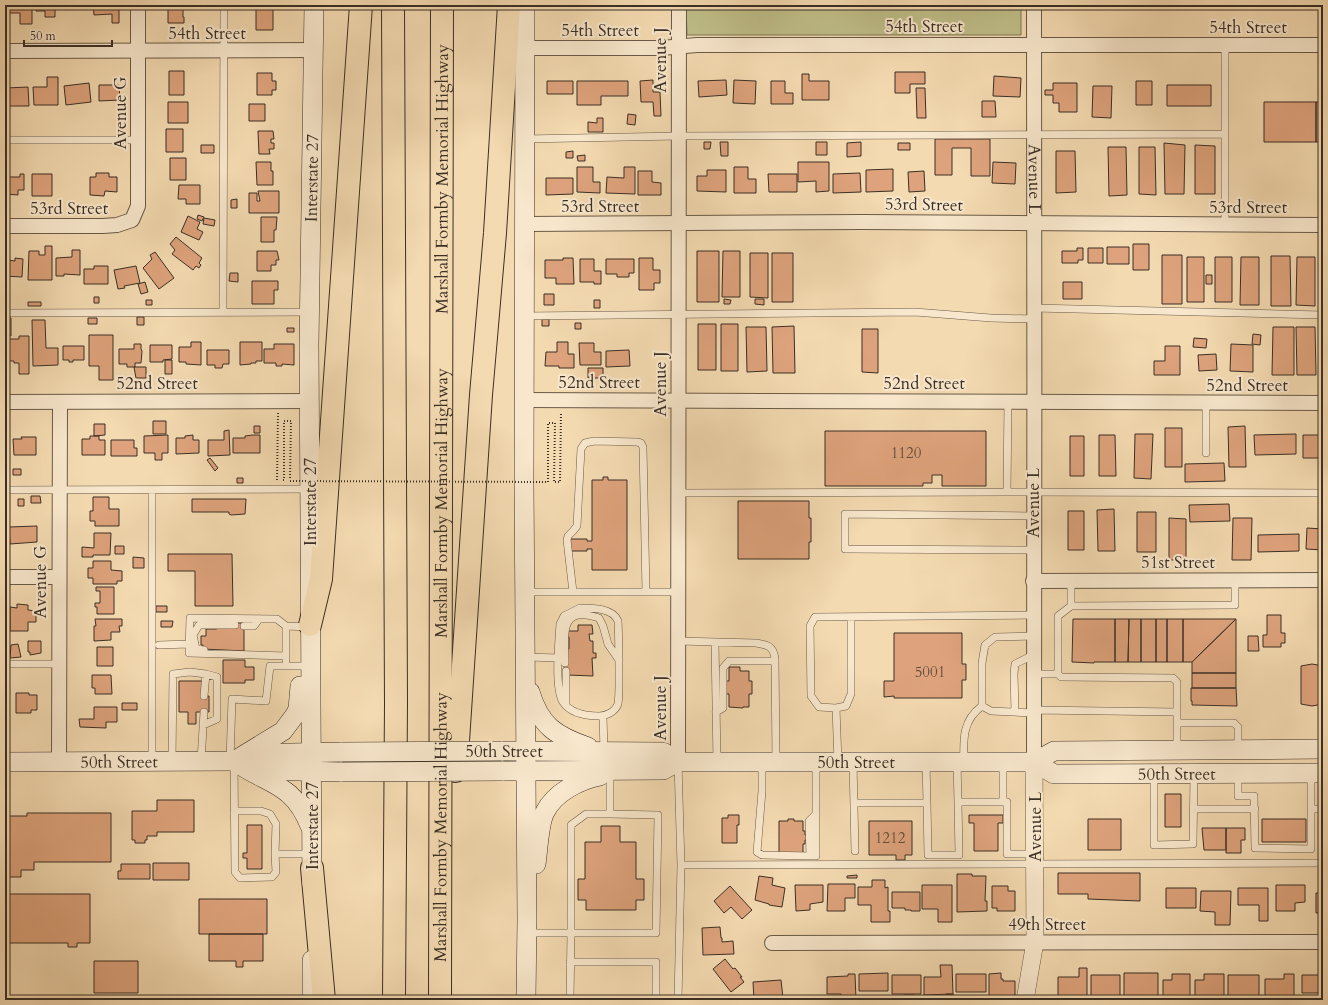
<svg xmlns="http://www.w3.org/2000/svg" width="1328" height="1005" font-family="Cardo,serif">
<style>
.green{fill:#bfbe89;stroke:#7d7657}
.building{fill:#dea37c;stroke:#3b2f25}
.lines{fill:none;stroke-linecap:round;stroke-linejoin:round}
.service-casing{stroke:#695a48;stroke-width:8}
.minor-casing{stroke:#695a48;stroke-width:16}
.tertiary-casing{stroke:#695a48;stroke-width:18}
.secondary-casing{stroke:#3b2f25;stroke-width:20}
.motorway-casing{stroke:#3b2f25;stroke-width:24}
.path{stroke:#3b2f25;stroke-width:2;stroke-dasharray:1 2;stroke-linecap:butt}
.service{stroke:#f8e7cc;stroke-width:7}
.minor{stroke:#f8e7cc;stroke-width:14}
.tertiary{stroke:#f8e7cc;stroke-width:17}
.secondary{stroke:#f8e7cc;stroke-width:19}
.motorway{stroke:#f4dab1;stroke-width:22}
.secondary-bridge-casing{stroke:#3b2f25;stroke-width:20;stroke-linecap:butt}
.path-bridge{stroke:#3b2f25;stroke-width:2;stroke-dasharray:1 2;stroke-linecap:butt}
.secondary-bridge{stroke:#f8e7cc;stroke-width:19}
.labels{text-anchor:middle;stroke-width:4;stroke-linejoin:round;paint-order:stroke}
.number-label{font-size:15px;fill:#644c3b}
.street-label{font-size:17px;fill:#3b2f25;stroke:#f8e7cc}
</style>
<rect width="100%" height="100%" fill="#f4dab1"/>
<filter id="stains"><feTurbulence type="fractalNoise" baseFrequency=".005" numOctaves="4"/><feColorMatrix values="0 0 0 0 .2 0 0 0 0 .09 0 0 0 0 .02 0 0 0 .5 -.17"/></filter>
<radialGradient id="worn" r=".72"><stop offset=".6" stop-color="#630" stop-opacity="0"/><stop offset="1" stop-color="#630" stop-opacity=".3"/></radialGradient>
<path class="green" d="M686,5H1021V35H687Z"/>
<path class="building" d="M8,5H32V24H20V13H8Z
M36,5H55V17H45V11H36Z
M93,5H119V23H112V14L94,15Z
M256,5H273V30H256Z
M1068,5H1123V8H1068Z
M168,6L183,7V17H184V23H168Z
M169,71H184V95H169Z
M895,72H925V84H910V93H895Z
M257,73H272V81H276V90H272V95H257Z
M802,74H809V81H829V100H802Z
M994,76L1021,78L1020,97L993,96Z
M47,77H58V105H34L33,87H47Z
M653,80V92H660L661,116H654L653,102H641L640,81Z
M726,80L727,95L699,97L698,81Z
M734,80L756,81L755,104L733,103Z
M547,81H573V94H547Z
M577,81H628V96H601V105H577Z
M771,81H785V93H793V104H771Z
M1136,81H1152V105H1136Z
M89,83L91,102L66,105L64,86Z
M1053,83H1077V112H1059V103H1053V95H1045V90H1053Z
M99,85H119L120,100L99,101Z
M1167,85H1211V106H1167Z
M1093,86H1112L1111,118L1092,117Z
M28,87L29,106H6V88Z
M916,88H925L926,118H917Z
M982,101H995L996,117H982Z
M168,102H188V123H168Z
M1264,102H1316V142H1264Z
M1316,102H1323V142H1316Z
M249,104H265V121H249Z
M628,114L636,115L635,125L627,124Z
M597,118H603V132H588V122L597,123Z
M166,129H183V152H166Z
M258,131H273L274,139H271V143H274V149H269L270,154H259Z
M935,139H990V176H971V148H952V175H935Z
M704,142H711L710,149H704Z
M720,142H728V156H721Z
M816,142H827V155H816Z
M861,142V156L847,157V143Z
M898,143H910V150H898Z
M1164,143L1185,145L1184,194H1165Z
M201,145H214V153H201Z
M1195,145L1215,146V194H1195Z
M1108,147H1126L1127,195L1109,196Z
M1139,147H1155L1156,195L1139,194Z
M573,151V158H566V152Z
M1056,151H1075L1076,192L1056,193Z
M585,155V161H578L577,156Z
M170,158H186V180H170Z
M256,162H271V171H273V185H257Z
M798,162H829V191L816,192V181L798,182Z
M993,162L1016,163L1015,184L992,183Z
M577,167H593V182H600V193L577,192Z
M624,167H635V194L606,193L607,177L624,178Z
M734,167H748V179H756V193H734Z
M893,169V191L866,192V170Z
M707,170H726V192L697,191V176H707Z
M638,171H652V182L661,183V195H638Z
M924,171L925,191L909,192L908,172Z
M96,173H109V177H117V192L105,191L104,196L90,195V177H96Z
M860,173L861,192L833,193V174Z
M20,174H24V190H18V195L5,194V177H20Z
M32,174H52V196H32Z
M768,174H797V192H769Z
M546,178H573V194L546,195Z
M179,185H200V204H186V199H178Z
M258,191H279V213H249V193H257V201H260Z
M237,199V208H231V200Z
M198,215L204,217L202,221L197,219Z
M188,216L200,222L197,229L203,232L199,240L181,232Z
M261,217H277L276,230H274V242H261Z
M204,218L215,220L214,226L203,224Z
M176,237L202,258L199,263L201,265L199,268L196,266L193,270L172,254L175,250L170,244Z
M1133,244H1149V270H1133Z
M45,246H52V280H28L29,251H39V255H45Z
M1107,247H1129V264H1107Z
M1077,248H1083V260H1078V263H1062V251H1077Z
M1088,248H1103V263H1088Z
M72,250H80V275L64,274V276H56V258L72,257Z
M257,251H277L279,260H276V265H271V271H257Z
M697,251H719V302H697Z
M723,251H740V297H722Z
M155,252L174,278L159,289L143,268L152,259L150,255Z
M750,253H768V298L750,297Z
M772,253H793V302H772Z
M1162,255H1182V304H1162Z
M1271,256H1290L1291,306H1271Z
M1187,257H1204V302H1187Z
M1215,257H1232V302H1215Z
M1241,257H1259V305H1240Z
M1297,257H1315V306L1296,305Z
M15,258L23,259L22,277L5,276V262H8V260L15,261Z
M563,258H573L574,284H556V278H545V260H563Z
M639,258H653V270H660V283H654V290H639Z
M580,259H594V271H601V284H594V282H580Z
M606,259H634V273H629V277H617V274H606Z
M94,266H108V284H84V269H94Z
M136,266L140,283L124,286L125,288L118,289L114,270Z
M230,273H238V282L229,281Z
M1206,275H1212V284H1206Z
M252,281H278V290H274V304H252Z
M145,282L148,292L141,294L138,284Z
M1063,282H1082V299H1063Z
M544,294H554V305H544Z
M94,297H99V303H94Z
M724,299L731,300L730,304H724Z
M755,299H764V305L755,304Z
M146,300H152V305H146Z
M594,300H600V308H594Z
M28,302H41V306H28Z
M137,317H144V325H137Z
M5,318H11V336L5,335Z
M88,318H97V324H88Z
M542,319H549V326H542Z
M32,320H45L46,348H58V365L33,366Z
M575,323H581V329H575Z
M698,324H716V370H698Z
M721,324H738V371H721Z
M794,326L795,373H773L772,327Z
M746,327H766L767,371L747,372Z
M1273,327H1294V375H1272Z
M1296,327H1315L1316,375H1297Z
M287,328H294V332H287Z
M862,329H878V373L862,372Z
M1253,334L1261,335L1260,345L1252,344Z
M89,335H113V380H99V366H89Z
M19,336H29V374H19V363H14V361H5V339H19Z
M1194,338L1207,339L1206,348L1193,347Z
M191,342H201V365L186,364V362H179V347H191Z
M240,342H262V361H256V363H251V364L240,365Z
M557,342H568V354H574V368H559V366H545L546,352H557Z
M579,343H594V352H601V365H580Z
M134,344H141V349L142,351L141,363H135V367H127V364H119V349H134Z
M274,344H294V365L282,364V366H276V363H264V349H274Z
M1231,344L1253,345V372L1230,371Z
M150,345H172V359L163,360V362H150Z
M63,346H84V360H73V362H69V360H63Z
M1165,346H1180V375H1154V361H1165Z
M207,350H229V364H223L222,368H215V365H207Z
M629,350L630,366L606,367V351Z
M1216,354L1217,370L1199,371L1198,355Z
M165,360H172V374H165Z
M134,367H146V378H136Z
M588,368H603V378H588Z
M153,421H166V434H153Z
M94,424H105V435L94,436Z
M254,426H260V433H254Z
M1245,426L1246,467H1229L1228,427Z
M1165,428H1182V467H1165Z
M229,430L230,455L208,456V440H224V431Z
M825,431H986V486H942V475H932V483H923V486H825Z
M1135,434H1153L1151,479L1134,478Z
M1296,434V454L1255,455L1254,435Z
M168,435V453H162V460H155V453H144V436Z
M193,435V440H199V453L176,454V438H185V436Z
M253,435H260V453H233V438H245V436Z
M1099,435H1115L1116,476H1099Z
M1303,435H1323V458H1303Z
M90,436H99V440H105V455H82V439H90Z
M1070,436H1084V476H1070Z
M21,437H36V455H14L13,439H22Z
M111,440H134V448H137V456H111Z
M210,458L218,468L215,471L207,460Z
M1224,463L1225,481L1185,482V464Z
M13,469H21V475H13Z
M5,475H9V482L5,483Z
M603,477H608V480H627V570H592V549H587V551H569V539H587V541H592V480H603Z
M237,478H243V483H237Z
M31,496H40L41,503H31Z
M93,497H109V509H119V526H95V521H90V511H93Z
M18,499H24V506H18Z
M192,499H246L245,514L231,515L229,514V512H192Z
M738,501H809V518H811V542H809V559H738Z
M1229,504L1230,521L1190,522L1189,505Z
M1114,509L1115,551H1098L1097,510Z
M1068,511H1084V550H1068Z
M1137,512H1156V552H1137Z
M1169,518L1186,519V560H1169Z
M1233,518H1252L1251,560H1232Z
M37,526V542L10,544L9,527Z
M1307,528L1323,529V550L1306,549Z
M94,533H111L110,555H93V557H82V547L94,548Z
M1299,534V551L1258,552V535Z
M115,546H124V554H115Z
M168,554H232L233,606H195V571H168Z
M133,557L144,558V568H133Z
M93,561H111V570L122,571V581H117V584H93V578H88V568H93Z
M96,587H114V614H97V607H95V603H100V591H96Z
M17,604L28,605V610L36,611V622H28V631H10V607L17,608Z
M156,606H167V612H156Z
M1267,615H1281V633H1285V643H1281V647H1263V635H1267Z
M95,619H122V626H119L120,632H111V640L94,641V626H96Z
M1073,619H1115V662H1094V663L1072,662Z
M1115,619H1129L1128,662H1115Z
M1129,619H1141V662H1128Z
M1141,619H1156V662H1141Z
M1156,619H1167V662H1156Z
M1167,619H1183V662H1167Z
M1183,619H1236L1192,662H1183Z
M1236,619V673H1192V662Z
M161,621H173L172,627H161Z
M235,623H244V651L203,649V645H201V636H206V629H216Z
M578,625H592L593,634H589L590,641H593V653H596V658H592L593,676L568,675L564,671L566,649H569V637H567V631H578Z
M894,633H962V664H966V680H962V698H894V696L884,697V681H894Z
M1248,636H1258L1259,651H1248Z
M28,641H41V653L30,655V652H28Z
M18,644L21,657L10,658L11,645Z
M97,647H113V666H97Z
M223,660H245V667H254V680H245V683H223Z
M1312,664L1323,666V704L1312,706L1301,704V666Z
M729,667H740V671H749V681H752V694H749V707H743V708L729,707V694H726V681H729Z
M1192,673H1236V688H1192Z
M92,675H111L112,694H95V688H92Z
M179,681H204V696H209V712H196V724H188V712H179Z
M1191,688H1236L1237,706L1192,705V701H1191Z
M16,693H29V695H37V710H31V713H16Z
M122,703H137V710H122Z
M94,707H117V722H106V728L80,727L79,719H94Z
M1165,794H1181V827H1165Z
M157,800H194V832H157V836H147V840H145V843H135V840H132V811H157Z
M27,813H111V862H34V870H21V877H5V816H27Z
M728,815H739V825H737V843H722V818H728Z
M969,815H1003V823H998V851H974V823H969Z
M788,819H794V821H803V831H805V835H807V840H805V844H803V853H779V821H788Z
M1088,819H1121V850H1088Z
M1262,819H1306V842H1262Z
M869,821H912V855H905V860H896V855H869Z
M247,825H262V869H247V858H243V853H247Z
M601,826H620V842H636V879H644V900H636V910H586V900H578V879H585V842H601Z
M1202,828H1226V850H1204Z
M1226,828H1245V840H1241V853H1226Z
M153,863H189V880H153Z
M121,864H150V879H118V871H121Z
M1058,873H1140V901L1088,899V894H1058Z
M957,874H972V876H986L985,901H987V911L957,912Z
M857,875V878H847V876Z
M759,876L773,878L772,885L785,888L782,907L769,905V904L755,900Z
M872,880H885V888L888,887V911H890V922H871V905H858V887H872Z
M828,884H855V898H845V911H827Z
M795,885H823V902L810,904V910L796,911Z
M922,885H952V922H938V909H922Z
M1276,885H1305V902L1295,903V911H1276Z
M730,886L752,910L742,919L731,907L724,913L714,901Z
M992,886H1008V891H1015V911H997V908H992Z
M1166,888H1196V908H1166Z
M1238,888H1268V921H1259V905H1238Z
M1201,891H1231L1230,925H1215V912L1200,911Z
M892,892H920V911H911V910H905V908H892Z
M1316,893H1323V913H1316Z
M9,894H90V943H77V947H68V943H9Z
M199,899H267V934H199Z
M720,927L721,938H722V942L733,941L734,954L703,955L702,928Z
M209,934H263V961H243V967H236V961H209Z
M725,959L733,969L735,968L742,977H740L744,982L731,992L713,969Z
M94,961H138V993H94Z
M940,965H952L953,994L924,995V977H941Z
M1079,968H1087V997H1058V977H1079Z
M888,973V991H859V974Z
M1001,973V979H1003V981H1015V998H1007V997H989V974Z
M1124,973H1158V1000H1124Z
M848,974H855L856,1000H841V994H827V977L848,976Z
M956,974H986V992H956Z
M1172,974H1190V997H1163V980H1172Z
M1204,974H1224V1000L1195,999V980H1204Z
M1284,974H1294V997H1265V979H1284Z
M892,975H921V994H892Z
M1091,975H1120V996H1091Z
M1228,975H1259V1000H1228Z
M1302,975H1323V993H1302Z
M781,980L783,998L754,1000L753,982Z
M946,994H953L954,1000H946Z
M904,995H914V1000H904Z"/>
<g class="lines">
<g class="service-casing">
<path id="service" d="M1225,45V224
M525,139L678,136L1225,134
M5,140H138
M1034,308L1323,315
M223,312L224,5
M5,313L309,312
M524,316L915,312L991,318L1034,319
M1206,453V402
M5,490L310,489
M152,490V761
M1007,492L1008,402
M678,493L1007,492L1323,493
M1033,550L845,549V514L1033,516
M1071,581V606L1058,616V674L1061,677L1173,678L1177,682V750
M525,592H678
M573,592L567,540L568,536L573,531L577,526L581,449L585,443L594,441L637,442L641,443L643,447L646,592
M1071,606L1235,605V580
M580,608C593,608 613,608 618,621C619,642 619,662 619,682C619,689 619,697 618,704C615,712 606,716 599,716C586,716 571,714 563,702C554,688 559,641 560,624L564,616Z
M851,617V694L846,706L836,708L819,707L811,696L810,626L815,617L1033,615
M244,626H254L259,619
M286,626V660
M678,641L756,643C768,645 773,646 775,658L776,761
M715,642L717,762
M159,645L189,644
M204,650L196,649L193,635L199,625H235
M286,656L189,653L190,618L277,619L286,626L309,627
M527,657L558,658
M565,663C565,636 558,604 599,618L603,626L608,644L619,660
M5,664H59
M1033,674H1058
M566,705V671
M982,706V663L985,645L995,637L1033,636
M982,706L991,711L1034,713
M836,708L838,762
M1034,710L1177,712
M716,712L723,708V668L729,661H775
M1015,712L1014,674L1015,664L1033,655
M603,716L604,751
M1177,723H1234L1238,727V749
M203,725L217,719V677L206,674
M172,761L173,674L190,672L206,674L204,696
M201,761L204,712
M230,761L232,699L266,701L270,666H304
M964,761C963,738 963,720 982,706
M234,762L235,872L240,878L272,877L276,872L275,854H312
M762,762V791L757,852L762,855L810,856H816V762
M957,762L958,802
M1003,762V802
M853,763L855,851
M926,763L927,803
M1311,773V809
M1154,775V845L1193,844L1194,774
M1238,775V796H1254L1255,848L1311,849V809H1323
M854,803H927L928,855H959L958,802H1007V854H1034
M1194,809H1255
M234,811H261L270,814L276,824L275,854
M810,856L809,821L816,814
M681,865L1323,863
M528,933H656L658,815L610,814V774
M570,962H656V1000
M570,1000L571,933V825L586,814H610
M678,1000L681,865L678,763"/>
</g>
<g class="minor-casing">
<g id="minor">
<path id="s1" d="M1034,5C1036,257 1033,510 1034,762"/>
<path d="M525,48H661L697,45H1323"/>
<path d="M5,51L313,50"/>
<path d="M524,224L863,222L1323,225"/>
<path d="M5,226H103L117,225L132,220L138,206V5"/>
<path d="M524,400L1323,403"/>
<path d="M5,402L310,401"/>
<path d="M5,577H58"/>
<path d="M1033,581L1323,580"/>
<path d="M59,762L60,402"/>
<path d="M678,762L679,5"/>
<path d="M772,943L1323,942"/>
</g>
</g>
<g class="tertiary-casing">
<path id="tertiary" d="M1025,1000L1035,942L1034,762"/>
</g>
<g class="secondary-casing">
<g id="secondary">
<path d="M525,5L524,483L527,919L526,1000"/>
<path d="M530,692C540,726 556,736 588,747"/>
<path d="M501,751L663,752L678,762"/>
<path d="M248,754L342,752"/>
<path d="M234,761C267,785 293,782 310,826"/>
<path id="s2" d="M5,762L234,761L283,731L295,715L298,709L300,686"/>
<path id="s3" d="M1034,762L1054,774L1323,773"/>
<path d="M253,770L342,772"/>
<path id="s4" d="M502,771L663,770L678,762H1034L1054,751L1323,749"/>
<path d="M536,864C538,851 539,823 545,812C555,792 580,780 600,776"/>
<path id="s5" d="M312,884L309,344L314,5"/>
<path d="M312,1000V960"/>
</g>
</g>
<g class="motorway-casing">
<g id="motorway">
<path d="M393,5L396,703L394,1000"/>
<path d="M310,625L321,579L361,5"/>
<path d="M456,771L481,395L495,233L509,5"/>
<path d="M312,868L324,1000"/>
<path id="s6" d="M440,1000L442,5"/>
</g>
</g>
<path class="path" d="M278,413L277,480H278
M283,480H284V421H291L290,480
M548,482V423H555L554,482H560L561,413"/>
<use href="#service" class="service"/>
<use href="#minor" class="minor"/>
<use href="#tertiary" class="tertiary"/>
<use href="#secondary" class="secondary"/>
<use href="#motorway" class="motorway"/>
<g class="secondary-bridge-casing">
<path id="secondary-bridge" d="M342,752L501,751
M342,772L502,771"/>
</g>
<path class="path-bridge" d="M290,481L548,482"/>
<use href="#secondary-bridge" class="secondary-bridge"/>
</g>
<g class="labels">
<g class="number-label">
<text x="906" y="458">1120</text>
<text x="930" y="677">5001</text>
<text x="890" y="843">1212</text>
</g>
<g class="street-label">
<text x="924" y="32">54th Street</text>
<text x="1248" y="33">54th Street</text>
<text x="600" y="36">54th Street</text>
<text x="207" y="39">54th Street</text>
<text transform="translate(660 60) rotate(-90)" y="6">Avenue J</text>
<text transform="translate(120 113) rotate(-90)" y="6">Avenue G</text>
<text dy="6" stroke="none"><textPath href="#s5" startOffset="706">Interstate 27</textPath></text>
<text dy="6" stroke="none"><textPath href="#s6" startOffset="821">Marshall Formby Memorial Highway</textPath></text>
<text dy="6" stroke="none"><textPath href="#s1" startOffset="174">Avenue L</textPath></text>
<text transform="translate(924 204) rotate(1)" y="6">53rd Street</text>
<text x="600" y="212">53rd Street</text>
<text x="1248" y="213">53rd Street</text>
<text x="69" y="214">53rd Street</text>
<text x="599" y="388">52nd Street</text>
<text x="157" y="389">52nd Street</text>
<text x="924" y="389">52nd Street</text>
<text transform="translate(660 384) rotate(-90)" y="6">Avenue J</text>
<text x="1247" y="391">52nd Street</text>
<text transform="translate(310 502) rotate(-90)" y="6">Interstate 27</text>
<text dy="6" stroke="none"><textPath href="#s6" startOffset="497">Marshall Formby Memorial Highway</textPath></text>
<text transform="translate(1033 503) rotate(-90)" y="6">Avenue L</text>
<text x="1178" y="568">51st Street</text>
<text transform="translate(40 582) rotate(-90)" y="6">Avenue G</text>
<text transform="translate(660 708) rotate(-90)" y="6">Avenue J</text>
<text x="504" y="757">50th Street</text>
<text dy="6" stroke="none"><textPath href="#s2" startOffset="114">50th Street</textPath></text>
<text dy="6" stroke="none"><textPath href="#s4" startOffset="356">50th Street</textPath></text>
<text dy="6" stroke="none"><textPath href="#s3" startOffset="146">50th Street</textPath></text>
<text transform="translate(312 826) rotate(-90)" y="6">Interstate 27</text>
<text dy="6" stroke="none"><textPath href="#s6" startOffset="173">Marshall Formby Memorial Highway</textPath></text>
<text transform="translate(1035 827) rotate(-90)" y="6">Avenue L</text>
<text x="1047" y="930">49th Street</text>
</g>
</g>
<rect width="1328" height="1005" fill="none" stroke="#f4dab1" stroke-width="20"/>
<rect x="6" y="6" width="1316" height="993" fill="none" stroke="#3b2f25" stroke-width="2"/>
<rect x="10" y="10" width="1308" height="985" fill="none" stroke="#3b2f25"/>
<path d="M24 40v6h88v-6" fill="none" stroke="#3b2f25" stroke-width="2"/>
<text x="30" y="40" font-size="12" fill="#3b2f25" stroke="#f8e7cc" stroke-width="3" paint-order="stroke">50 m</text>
<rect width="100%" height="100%" filter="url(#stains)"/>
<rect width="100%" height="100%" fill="url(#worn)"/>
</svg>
